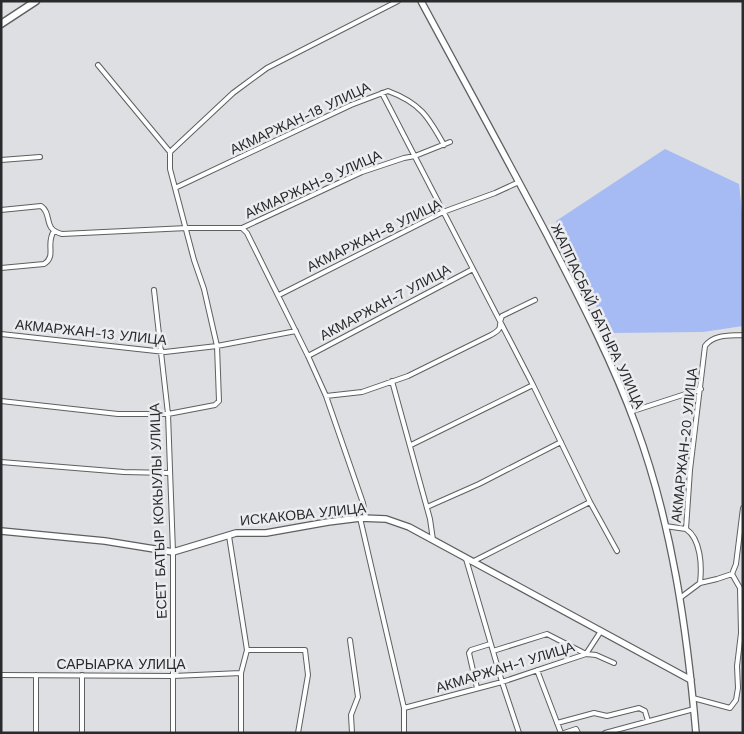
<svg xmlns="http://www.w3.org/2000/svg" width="744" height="734" font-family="'Work Sans',sans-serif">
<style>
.green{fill:#a6baf3}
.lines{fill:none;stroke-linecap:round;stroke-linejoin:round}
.street-casing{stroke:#5e5f61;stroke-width:6}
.secondary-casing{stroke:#5e5f61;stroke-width:8}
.primary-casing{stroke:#5e5f61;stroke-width:9}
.street{stroke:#fff;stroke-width:4}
.secondary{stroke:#fff;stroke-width:5.5}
.primary{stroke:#fff;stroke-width:6}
.labels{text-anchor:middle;stroke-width:5;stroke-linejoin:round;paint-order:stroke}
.street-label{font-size:14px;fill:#292a2b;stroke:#ebecef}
</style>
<rect width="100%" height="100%" fill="#dedfe2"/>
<path class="green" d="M665,149L739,184L743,223V326L703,332L609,333L556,221Z"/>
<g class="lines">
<g class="street-casing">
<path id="street" d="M382,93L533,385L590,502L617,551
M170,152L233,93L267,68L398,1
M1,160L40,157
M175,188L351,105L388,91C420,103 428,116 444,145
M1,210L41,206C53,214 42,229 62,234L187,228H242L362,172L404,158L415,156L450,142
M242,228L247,233L308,356L326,396L363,503L366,518
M1,268L44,264C57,256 45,244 54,231
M154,290L168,414L173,552V733
M279,295L443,212L495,193L519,182
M1,334L165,352L217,346L296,331
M308,356L473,269
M392,381L430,519L433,540
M326,396L362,392L408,376L491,335C505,327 497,327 502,316L535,300
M1,401L118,414H168L215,405L219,401L217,346L204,289L194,260L170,169V152L98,65
M630,412L701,389
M411,445L533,385
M1,462L124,472L170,473
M427,507L479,484L561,442
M360,518L404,708V733
M665,526L686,529
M229,536L247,650L241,673V733
M466,559L502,682L519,733
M472,562L590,502
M700,583C702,566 701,539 686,529L690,470L705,346C714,334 729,336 743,335
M680,598L700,583L717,579L732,574
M350,640L358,697L351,715L352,733
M247,650H305L308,675L298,733
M493,651L547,634L586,654L596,655L614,663
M537,670L561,733
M1,675L173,676L241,673
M36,675V733
M477,688L469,653L471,650L490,644
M693,698L730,708L736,700L738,688L737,666L741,633L740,588L732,574L736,564L743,508
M404,708L502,682L586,654L601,631
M557,723L594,713L607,716L639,708L645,711L648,721
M82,733V675
M564,733L576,729L578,733
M605,733L694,709"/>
</g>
<g class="secondary-casing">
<path id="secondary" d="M421,1C463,79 506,157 547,235C579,297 612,360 636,426C672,524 687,629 696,733
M1,531L105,541L173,552L236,533H266L328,522L360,518L386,519L409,527L691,680"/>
</g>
<g class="primary-casing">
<path id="primary" d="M1,24L36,1"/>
</g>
<use href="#street" class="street"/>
<use href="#secondary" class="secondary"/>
<use href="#primary" class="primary"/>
</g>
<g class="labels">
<g class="street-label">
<text transform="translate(300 118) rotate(-25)" y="5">АКМАРЖАН-18 УЛИЦА</text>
<text transform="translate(313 184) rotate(-24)" y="5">АКМАРЖАН-9 УЛИЦА</text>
<text transform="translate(374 235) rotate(-26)" y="5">АКМАРЖАН-8 УЛИЦА</text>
<text transform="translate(385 302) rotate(-28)" y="5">АКМАРЖАН-7 УЛИЦА</text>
<text transform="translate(598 316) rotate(65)" y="5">ЖАППАСБАЙ БАТЫРА УЛИЦА</text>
<text transform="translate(91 332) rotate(6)" y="5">АКМАРЖАН-13 УЛИЦА</text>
<text transform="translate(684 445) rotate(-84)" y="5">АКМАРЖАН-20 УЛИЦА</text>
<text transform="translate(158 511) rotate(-92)" y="5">ЕСЕТ БАТЫР КОКЫУЛЫ УЛИЦА</text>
<text transform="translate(303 514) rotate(-6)" y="5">ИСКАКОВА УЛИЦА</text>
<text x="121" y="669">САРЫАРКА УЛИЦА</text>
<text transform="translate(505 667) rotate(-17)" y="5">АКМАРЖАН-1 УЛИЦА</text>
</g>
</g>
<rect width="744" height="734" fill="none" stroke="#292a2b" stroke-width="5"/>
</svg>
